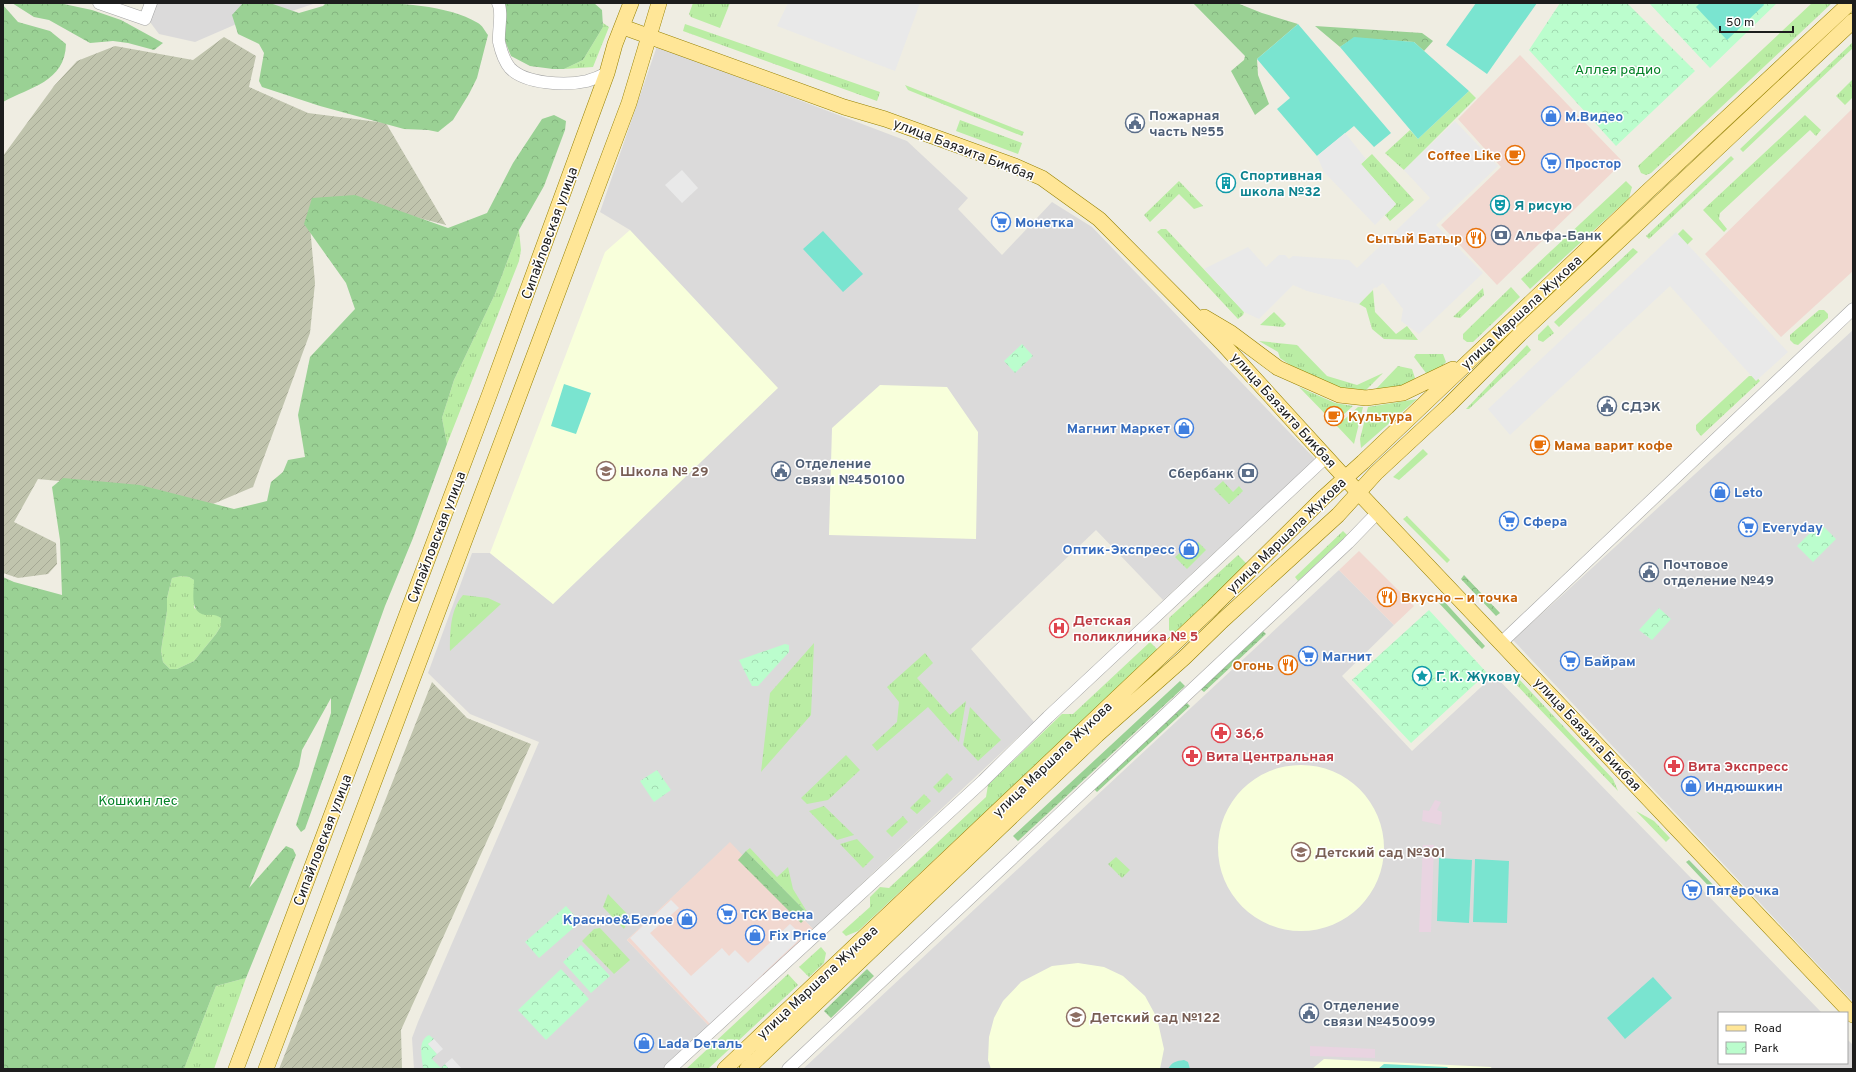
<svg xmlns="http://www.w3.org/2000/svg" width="1856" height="1072" font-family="Overpass,sans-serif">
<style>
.residential{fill:#dbdada}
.commercial{fill:#f1d8d0}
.industrial{fill:#e9d4e1}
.education{fill:#f8ffdb}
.construction{fill:url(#construction-furrows)}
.grass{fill:url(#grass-tufts)}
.forest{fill:url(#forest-crowns);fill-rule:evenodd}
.park{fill:url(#park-crowns)}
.pitch{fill:#7ae4d0}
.parking{fill:#e9e9e9}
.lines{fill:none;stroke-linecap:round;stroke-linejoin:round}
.minor-casing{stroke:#a4a4a4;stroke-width:13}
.major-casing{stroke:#968100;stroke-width:16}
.minor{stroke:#fff;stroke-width:12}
.major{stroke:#ffe697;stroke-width:15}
.labels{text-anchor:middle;stroke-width:3;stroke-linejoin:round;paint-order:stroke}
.park-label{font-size:14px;fill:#048227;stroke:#fff}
.service-label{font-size:14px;font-weight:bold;fill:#4e5e75;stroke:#fff;text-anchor:start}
.shop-label{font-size:14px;font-weight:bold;fill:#366cbe;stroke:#fff;text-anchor:start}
.street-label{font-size:14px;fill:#1d1d1d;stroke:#fff}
.food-label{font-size:14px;font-weight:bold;fill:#c56008;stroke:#fff;text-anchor:end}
.culture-label{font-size:14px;font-weight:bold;fill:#0d838f;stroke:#fff;text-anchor:start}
.education-label{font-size:14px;font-weight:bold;fill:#785e54;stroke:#fff;text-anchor:start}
.health-label{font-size:14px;font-weight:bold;fill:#be3a42;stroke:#fff;text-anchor:start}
</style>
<defs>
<pattern id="construction-furrows" width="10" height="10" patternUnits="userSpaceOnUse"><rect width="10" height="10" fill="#c0c4ad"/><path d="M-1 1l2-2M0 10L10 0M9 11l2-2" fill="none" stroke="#a5a894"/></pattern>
<pattern id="grass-tufts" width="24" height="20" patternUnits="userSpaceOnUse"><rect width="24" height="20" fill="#baeda4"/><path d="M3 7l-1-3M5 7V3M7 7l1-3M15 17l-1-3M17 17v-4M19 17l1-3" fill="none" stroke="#9fcb8d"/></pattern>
<pattern id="forest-crowns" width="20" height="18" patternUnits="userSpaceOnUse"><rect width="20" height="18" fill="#9ad194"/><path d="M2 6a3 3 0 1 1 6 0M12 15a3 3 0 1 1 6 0" fill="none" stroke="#84b37f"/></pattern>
<pattern id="park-crowns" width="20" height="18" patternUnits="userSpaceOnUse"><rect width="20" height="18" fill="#bbfdcd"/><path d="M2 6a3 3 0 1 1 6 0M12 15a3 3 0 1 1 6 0" fill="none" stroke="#a0d8b0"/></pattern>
</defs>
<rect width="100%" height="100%" fill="#efede2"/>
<path class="residential" d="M157,3H316L292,11L248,19L195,42L159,34L150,22Z
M657,46L907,141L968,198L958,209L1002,255L1052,202L1092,227L1315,459L1163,600L1096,530L971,649L1034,722L813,929L730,843L627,940L710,1027L665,1069H414L412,1038L418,1022L539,742L470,714L428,673L472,553H490L553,604L630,230L600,212Z
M1853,330V1002L1513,640Z
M1339,570L1394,625L1342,676L1412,751L1494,675L1822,1013H1719V1063H1847V1039L1853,1045V1069H803Z"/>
<path class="commercial" d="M1520,55L1623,162L1497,285L1441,225L1501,167L1458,119Z
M1853,108V271L1781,337L1705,254Z
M1359,551L1414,606L1394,625L1339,570Z
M730,842L813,929L710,1027L627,940Z"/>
<path class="industrial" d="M1435,800L1441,802L1437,810L1442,812L1441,825L1422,821L1423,810L1429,811Z
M1423,845H1434L1431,932H1419Z
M1310,1046L1375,1049V1058L1310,1056Z"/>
<path class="education" d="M630,230L778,388L553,604L490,553L605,252Z
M880,385L947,387L978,432L976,539L829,535L832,428Z
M1218 848a83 83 0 1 1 166 0a83 83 0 1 1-166 0Z
M1078,963L1104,967L1123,976L1145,996L1157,1018L1164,1049L1160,1069H991L988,1060L989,1037L994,1018L1003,1001L1021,982L1052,966Z
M1324,1059L1491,1067L1492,1069H1312Z"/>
<path class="construction" d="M224,37L256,56L249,87L308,113L386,123L446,225L347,199L309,214L315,283L310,333L253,487L213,504L90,484L38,479L14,522L56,543L57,564L48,574L18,578L3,573V156L54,86L77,61L115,46L193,60Z
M432,682L467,718L531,744L401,1030L402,1069H279Z"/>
<path class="grass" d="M693,3H730L720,28L691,17L689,14Z
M1812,3H1832L1651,173L1646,175L1641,173L1638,166Z
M603,23L609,27L593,67L564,69L583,60L603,27Z
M685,24L880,92L877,101L683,31Z
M1853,42V48L1743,152L1740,149Z
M1853,79V97L1845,105L1836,96Z
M905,85L1024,132L1022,136L908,90Z
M1469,91L1476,98L1404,170L1385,153L1410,130L1418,139Z
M1805,115L1821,130L1816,136L1810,130L1720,213L1719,219L1727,229L1724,232L1703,210Z
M960,120L1022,143L1018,154L956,131Z
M1372,154L1414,200L1390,221L1385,215L1396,204L1361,164Z
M1731,156L1734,159L1649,239L1646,236Z
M1179,181L1203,206L1194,209L1179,194L1150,222L1144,215Z
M1626,181L1632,187L1629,198L1530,289L1521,279Z
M1161,229H1166L1244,312L1243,315L1238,319L1157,232Z
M1683,229L1693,239L1677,255L1666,246Z
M519,230L521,250L519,261L447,444L442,418L454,380L495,294Z
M1633,248L1638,252L1559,327L1554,322Z
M1511,287L1520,297L1473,342H1467L1463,339V334Z
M1483,288L1484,295L1460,318L1453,317Z
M1373,290L1375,312L1396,334L1407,326L1418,340L1384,339L1372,329L1366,308L1359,304Z
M1819,310H1824L1828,314V318L1798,345L1794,344L1790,340V335Z
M1274,312L1286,324L1283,327L1260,325Z
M1548,325L1554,333L1543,342L1538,340V335Z
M1259,341L1297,345L1327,376L1357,385L1383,373L1364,392L1344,390L1297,370L1280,358L1278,352Z
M1527,345L1531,350L1526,355L1469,409H1466Z
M1416,354H1443L1446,362L1434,374L1426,373L1414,357Z
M1398,366L1412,369L1415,378C1409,389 1386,389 1374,391Z
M1749,376H1756L1760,381L1701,436L1696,430V425Z
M1299,387L1335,403L1353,406L1334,423Z
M1417,399L1361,448L1360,439L1368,407Z
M1358,407H1363L1354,444L1337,426Z
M1423,449L1428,454L1399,480L1393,477Z
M1223,481L1233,492L1239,486L1243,491L1229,504L1214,489Z
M1407,516L1450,560L1447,563L1403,519Z
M1343,531L1347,535L1298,581L1295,577Z
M1198,542L1206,550L1187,569L1175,557L1182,551L1186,554Z
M1238,555L1249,566L1174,633H1172L1169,630V618Z
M182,576L189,577L194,580V608L207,615L215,614L221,618V626L216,634L194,661L177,669H170L163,662L161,651L167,611V598L172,578Z
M463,595L488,598L501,604L450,651C450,632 450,610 463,595Z
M1150,642L1158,650L858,931L846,936L842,932L870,907V897L880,887L889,888L986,797L988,785L1062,714H1073Z
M814,643L811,715L761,772L770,693Z
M925,653L933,663L917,678L950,715L966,701L959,742L928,707L877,751L872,745L897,722L899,702L887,687Z
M1514,676L1517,677L1613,779L1618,791L1510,678Z
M970,707L1001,740L978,761L963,745Z
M846,755L860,770L828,800L807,804L801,798Z
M947,773L953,779L939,793L933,787Z
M924,794L931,801L917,814L910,808Z
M824,806L854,835L837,840L809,811Z
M1636,811L1654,821L1670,838L1666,842Z
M903,816L908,822L892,837L886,831Z
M857,839L874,857L863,868L840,844Z
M750,848L777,877L788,867L793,889L809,915L746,851Z
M1116,857L1130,870L1122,878L1108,864Z
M608,894L630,917L624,929L603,907Z
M600,928L630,960L614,974L582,941L594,929Z
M821,947L826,953L824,963L809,977L799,967Z
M788,974L798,985L708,1069H686Z
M246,978L214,1069H184L216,986Z"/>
<path class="forest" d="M12,3H59L92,10L121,20L163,43L154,50L128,43L113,41L90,43L49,20L34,17Z
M243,3H270L299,13L323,6L326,3C371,3 439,0 478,23C482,25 485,31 488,35L477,78L469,94L453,120L438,132L428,130L404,129L320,106L262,87L259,81L264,53L259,44L238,34L232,15Z
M503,3H594L602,10L603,27L583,60L564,69H553L530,66L511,56L503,36Z
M1193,3H1237L1262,13L1298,24L1257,59L1258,75L1269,104L1255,115L1231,71L1244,60L1245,56Z
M3,5L18,22L50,31L66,44C65,82 30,87 3,102Z
M1315,26L1422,33L1433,41L1424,51L1414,42L1354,38L1340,47Z
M554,115L566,121L565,130L544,186L519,230L495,294L454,380L442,418L447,444L413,538L385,606L305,829L301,832L296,825L331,713V698L302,750L299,766L249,888L286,846L293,849L296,855L246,978L216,986L184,1069H3V577L14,582L62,595L60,540L52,487L63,478L140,485L234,509L267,501L271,482L283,472L288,460L305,457L298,415L310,357L355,309L346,283L304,224L312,198L355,195L448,228L487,213L513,163L542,119ZM182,576L189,577L194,580C194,593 189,613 206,615C213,615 215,614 221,618V626L216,634L194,661L177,669H170L163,662L161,651L167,611V598L172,578Z
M1464,575L1500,613L1496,616L1461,579Z
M1441,598L1485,646L1482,649L1437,601Z
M1261,629L1266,634L1204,692L1199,688Z
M1180,681L1185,686L1018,841L1013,836Z
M1185,701L1190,706L1097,792L1092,787Z
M746,851L809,915L801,923L738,860Z
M1689,860L1720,892L1717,895L1686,862Z
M867,969L874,976L831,1018L824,1011Z"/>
<path class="park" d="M1560,3H1627L1695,71L1616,146L1529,50Z
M1649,3H1777L1710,68Z
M1022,344L1033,356L1015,373L1004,361Z
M1820,523L1836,539L1813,562L1797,546Z
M1659,608L1671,619L1652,640L1639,630Z
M1429,610L1487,673L1411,743L1352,680Z
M785,644L789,645V652L758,686H752L739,660Z
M657,770L671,790L654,802L640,781Z
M566,906L580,922L539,958L525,942Z
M581,945L610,976L591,993L563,962Z
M561,969L589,999L546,1040L518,1010Z
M429,1035L434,1039L428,1044L437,1054L432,1059L441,1068L445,1064L449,1069L423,1068C422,1057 417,1041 429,1035Z"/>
<path class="pitch" d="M1476,3H1537L1487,74L1446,45Z
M1700,3H1763L1764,5L1727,40L1696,7Z
M1298,24L1391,133L1374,147L1354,126L1317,156L1277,109L1290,98L1257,59Z
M1354,37L1414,42L1469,91L1418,139L1340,47Z
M823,231L863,274L843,292L803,249Z
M564,384L591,393L576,434L551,426Z
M1439,858L1472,860L1469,923L1437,921Z
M1475,859L1509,861L1507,923L1473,922Z
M1653,977L1672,998L1625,1039L1607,1018Z
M1184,1060L1188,1062L1190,1069H1168C1172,1062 1176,1061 1184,1060Z
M1384,1064L1447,1067L1449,1069H1378Z"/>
<path class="parking" d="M788,3H920L895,71L777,26Z
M1455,121L1498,166L1436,225L1483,273L1419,334L1401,321L1403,309L1383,283L1376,288L1375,287L1359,304L1307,291L1293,285L1259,319L1244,312L1204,269L1248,247L1266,267L1279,255H1285L1289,259L1293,256L1349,260L1357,268L1430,198L1404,170Z
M1345,133L1366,159L1361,164L1396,204L1375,225L1324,172L1317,156Z
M682,170L698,188L682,203L665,185Z
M1676,232L1788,352L1756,381L1670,286L1510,435L1488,409Z
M671,900L679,908L650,933L691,976L722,948L729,956L735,950L748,963L790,924L803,936L710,1024L630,938Z
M434,1039L443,1049L437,1054L428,1044Z
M452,1058L462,1069H449L445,1064Z"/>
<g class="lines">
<g class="minor-casing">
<path id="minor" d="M99,3L145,19L151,3
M498,3C503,12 498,30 499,42C501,51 504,61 510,68C525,84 566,86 587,81C594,79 601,76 607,73
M1501,643L1853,309
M670,1069L983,781L1048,717L1326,457
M788,1069L1348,543L1378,512"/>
</g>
<g class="major-casing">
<path id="major" d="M623,27L844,107L885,119L1015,166L1042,178L1099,219L1223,344L1358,492L1853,1015
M1204,317L1231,333L1278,368L1339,395L1366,398L1403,393L1453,369
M236,1069L490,393L607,73L615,44L631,3
M266,1069L629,103L659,3
M725,1069L1213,607L1323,498L1363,462L1647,192L1850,3
M747,1069L1097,735L1184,658L1223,620L1338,515L1376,473L1447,407L1520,334L1853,21"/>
</g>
<use href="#minor" class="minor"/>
<use href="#major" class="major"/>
</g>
<defs>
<g id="shop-ring" transform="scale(1)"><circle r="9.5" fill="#fff" stroke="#3f7fe0" stroke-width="1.5"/><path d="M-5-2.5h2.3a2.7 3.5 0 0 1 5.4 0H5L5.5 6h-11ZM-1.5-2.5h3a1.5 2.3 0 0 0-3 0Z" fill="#3f7fe0"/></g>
<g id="civic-ring" transform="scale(1)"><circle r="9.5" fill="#fff" stroke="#5c6f8a" stroke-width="1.5"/><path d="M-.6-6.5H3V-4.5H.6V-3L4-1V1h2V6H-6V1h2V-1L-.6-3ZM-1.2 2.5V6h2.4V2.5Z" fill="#5c6f8a"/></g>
<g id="cafe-ring" transform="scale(1)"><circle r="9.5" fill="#fff" stroke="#e8710a" stroke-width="1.5"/><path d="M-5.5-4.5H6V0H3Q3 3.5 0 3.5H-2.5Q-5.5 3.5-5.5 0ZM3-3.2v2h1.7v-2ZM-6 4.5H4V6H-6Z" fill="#e8710a"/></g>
<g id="supermarket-ring" transform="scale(1)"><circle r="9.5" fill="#fff" stroke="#3f7fe0" stroke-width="1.5"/><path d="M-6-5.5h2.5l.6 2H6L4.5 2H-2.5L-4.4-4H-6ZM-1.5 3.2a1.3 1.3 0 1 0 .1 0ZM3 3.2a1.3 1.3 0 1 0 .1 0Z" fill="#3f7fe0"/></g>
<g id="building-ring" transform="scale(1)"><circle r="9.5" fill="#fff" stroke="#0f9aa8" stroke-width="1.5"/><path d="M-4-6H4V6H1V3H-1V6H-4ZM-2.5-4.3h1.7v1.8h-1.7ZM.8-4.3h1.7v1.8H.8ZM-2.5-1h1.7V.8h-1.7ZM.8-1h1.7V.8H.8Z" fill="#0f9aa8"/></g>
<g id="theatre-ring" transform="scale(1)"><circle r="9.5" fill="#fff" stroke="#0f9aa8" stroke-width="1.5"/><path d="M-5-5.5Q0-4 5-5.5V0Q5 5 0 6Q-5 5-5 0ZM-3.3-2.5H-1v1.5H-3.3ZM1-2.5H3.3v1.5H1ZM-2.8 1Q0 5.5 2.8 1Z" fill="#0f9aa8"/></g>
<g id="bank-ring" transform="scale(1)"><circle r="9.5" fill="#fff" stroke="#5c6f8a" stroke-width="1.5"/><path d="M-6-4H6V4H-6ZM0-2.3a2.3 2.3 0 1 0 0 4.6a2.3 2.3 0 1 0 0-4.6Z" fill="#5c6f8a"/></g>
<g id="restaurant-ring" transform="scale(1)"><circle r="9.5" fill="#fff" stroke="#e8710a" stroke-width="1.5"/><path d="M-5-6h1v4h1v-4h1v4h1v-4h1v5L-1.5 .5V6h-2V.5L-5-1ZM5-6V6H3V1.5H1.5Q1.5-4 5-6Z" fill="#e8710a"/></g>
<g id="school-ring" transform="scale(1)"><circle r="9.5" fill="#fff" stroke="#8d6e63" stroke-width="1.5"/><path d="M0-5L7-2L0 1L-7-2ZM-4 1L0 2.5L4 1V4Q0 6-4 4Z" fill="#8d6e63"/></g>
<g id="hospital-ring" transform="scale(1)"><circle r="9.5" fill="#fff" stroke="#e0444e" stroke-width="1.5"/><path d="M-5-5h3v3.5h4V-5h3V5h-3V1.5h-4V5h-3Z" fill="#e0444e"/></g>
<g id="sight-ring" transform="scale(1)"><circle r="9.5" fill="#fff" stroke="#0f9aa8" stroke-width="1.5"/><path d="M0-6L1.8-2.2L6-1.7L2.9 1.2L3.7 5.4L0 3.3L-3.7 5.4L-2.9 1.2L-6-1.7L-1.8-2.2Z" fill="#0f9aa8"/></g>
<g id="pharmacy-ring" transform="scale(1)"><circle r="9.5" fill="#fff" stroke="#e0444e" stroke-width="1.5"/><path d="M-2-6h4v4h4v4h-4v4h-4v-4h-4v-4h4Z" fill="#e0444e"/></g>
</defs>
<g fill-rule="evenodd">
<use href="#shop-ring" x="1551" y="116"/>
<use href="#civic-ring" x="1135" y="123"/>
<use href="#cafe-ring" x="1515" y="155"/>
<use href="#supermarket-ring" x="1551" y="163"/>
<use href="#building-ring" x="1226" y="183"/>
<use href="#theatre-ring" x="1500" y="205"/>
<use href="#supermarket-ring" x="1001" y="222"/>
<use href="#bank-ring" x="1501" y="235"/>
<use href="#restaurant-ring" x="1476" y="238"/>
<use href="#civic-ring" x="1607" y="406"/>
<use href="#cafe-ring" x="1334" y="416"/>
<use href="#shop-ring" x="1184" y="428"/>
<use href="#cafe-ring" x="1540" y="445"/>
<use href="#school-ring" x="606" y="471"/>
<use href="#civic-ring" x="781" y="471"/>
<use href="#bank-ring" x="1248" y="473"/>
<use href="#shop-ring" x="1720" y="492"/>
<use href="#supermarket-ring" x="1509" y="521"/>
<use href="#supermarket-ring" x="1748" y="527"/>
<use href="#shop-ring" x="1189" y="549"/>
<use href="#civic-ring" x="1649" y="572"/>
<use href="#restaurant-ring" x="1387" y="597"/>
<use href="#hospital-ring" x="1059" y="628"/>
<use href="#supermarket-ring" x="1308" y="656"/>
<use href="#supermarket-ring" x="1570" y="661"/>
<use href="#restaurant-ring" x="1288" y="665"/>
<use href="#sight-ring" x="1422" y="676"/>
<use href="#pharmacy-ring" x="1221" y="733"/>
<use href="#pharmacy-ring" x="1192" y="756"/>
<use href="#pharmacy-ring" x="1674" y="766"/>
<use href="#shop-ring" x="1691" y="786"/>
<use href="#school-ring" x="1301" y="852"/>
<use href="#supermarket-ring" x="1692" y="890"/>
<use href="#supermarket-ring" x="727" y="914"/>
<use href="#shop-ring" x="687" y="919"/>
<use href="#shop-ring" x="755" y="935"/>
<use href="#civic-ring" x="1309" y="1013"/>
<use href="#school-ring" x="1076" y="1017"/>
<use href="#shop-ring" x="644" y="1043"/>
</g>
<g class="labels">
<g class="park-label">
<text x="1618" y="74">Аллея радио</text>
<text x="138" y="805">Кошкин лес</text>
</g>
<g class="service-label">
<text x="1149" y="120">Пожарная<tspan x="1149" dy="16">часть №55</tspan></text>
<text x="1515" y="240">Альфа-Банк</text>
<text x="1621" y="411">СДЭК</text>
<text x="795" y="468">Отделение<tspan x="795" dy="16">связи №450100</tspan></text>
<text x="1234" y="478" text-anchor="end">Сбербанк</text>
<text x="1663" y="569">Почтовое<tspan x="1663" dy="16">отделение №49</tspan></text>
<text x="1323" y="1010">Отделение<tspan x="1323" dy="16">связи №450099</tspan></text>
</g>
<g class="shop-label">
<text x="1565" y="121">М.Видео</text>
<text x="1565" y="168">Простор</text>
<text x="1015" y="227">Монетка</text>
<text x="1170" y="433" text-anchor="end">Магнит Маркет</text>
<text x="1734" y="497">Leto</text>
<text x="1523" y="526">Сфера</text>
<text x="1762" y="532">Everyday</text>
<text x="1175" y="554" text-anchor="end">Оптик-Экспресс</text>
<text x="1322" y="661">Магнит</text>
<text x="1584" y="666">Байрам</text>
<text x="1705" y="791">Индюшкин</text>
<text x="1706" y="895">Пятёрочка</text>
<text x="741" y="919">ТСК Весна</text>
<text x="673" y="924" text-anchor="end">Красное&amp;Белое</text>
<text x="769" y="940">Fix Price</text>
<text x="658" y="1048">Lada Dеталь</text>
</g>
<g class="street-label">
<text transform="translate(964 149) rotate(21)" y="5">улица Баязита Бикбая</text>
<text transform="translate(549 233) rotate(-70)" y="5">Сипайловская улица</text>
<text transform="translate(1521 312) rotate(-43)" y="5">улица Маршала Жукова</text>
<text transform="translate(1284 410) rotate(48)" y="5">улица Баязита Бикбая</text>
<text transform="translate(1286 535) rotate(-44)" y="5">улица Маршала Жукова</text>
<text transform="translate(436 537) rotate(-69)" y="5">Сипайловская улица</text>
<text transform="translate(1588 734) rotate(47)" y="5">улица Баязита Бикбая</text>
<text transform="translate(1052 759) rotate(-44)" y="5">улица Маршала Жукова</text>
<text transform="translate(322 840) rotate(-69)" y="5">Сипайловская улица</text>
<text transform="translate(817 982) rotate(-43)" y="5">улица Маршала Жукова</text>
</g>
<g class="food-label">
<text x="1501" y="160">Coffee Like</text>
<text x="1462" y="243">Сытый Батыр</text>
<text x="1348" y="421" text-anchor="start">Культура</text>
<text x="1554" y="450" text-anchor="start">Мама варит кофе</text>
<text x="1401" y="602" text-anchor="start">Вкусно — и точка</text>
<text x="1274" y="670">Огонь</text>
</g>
<g class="culture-label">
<text x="1240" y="180">Спортивная<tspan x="1240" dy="16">школа №32</tspan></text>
<text x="1514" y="210">Я рисую</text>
<text x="1436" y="681">Г. К. Жукову</text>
</g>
<g class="education-label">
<text x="620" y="476">Школа № 29</text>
<text x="1315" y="857">Детский сад №301</text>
<text x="1090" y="1022">Детский сад №122</text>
</g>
<g class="health-label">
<text x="1073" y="625">Детская<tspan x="1073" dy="16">поликлиника № 5</tspan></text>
<text x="1235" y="738">36,6</text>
<text x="1206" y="761">Вита Центральная</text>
<text x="1688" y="771">Вита Экспресс</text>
</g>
</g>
<rect width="1856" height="1072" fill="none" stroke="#1d1d1d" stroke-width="8"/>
<rect x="1718" y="1012" width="130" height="52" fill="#ffffff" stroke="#a5a5a5"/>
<rect x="1726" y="1025" width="20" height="6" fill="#ffe697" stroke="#a5a5a5"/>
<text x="1754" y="1032" font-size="12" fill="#1d1d1d">Road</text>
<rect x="1726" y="1042" width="20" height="12" fill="url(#park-crowns)" stroke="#a5a5a5"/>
<text x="1754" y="1052" font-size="12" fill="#1d1d1d">Park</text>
<path d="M1720 26v6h73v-6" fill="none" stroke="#1d1d1d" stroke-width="2"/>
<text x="1726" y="26" font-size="12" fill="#1d1d1d" stroke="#ffffff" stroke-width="3" paint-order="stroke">50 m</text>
</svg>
